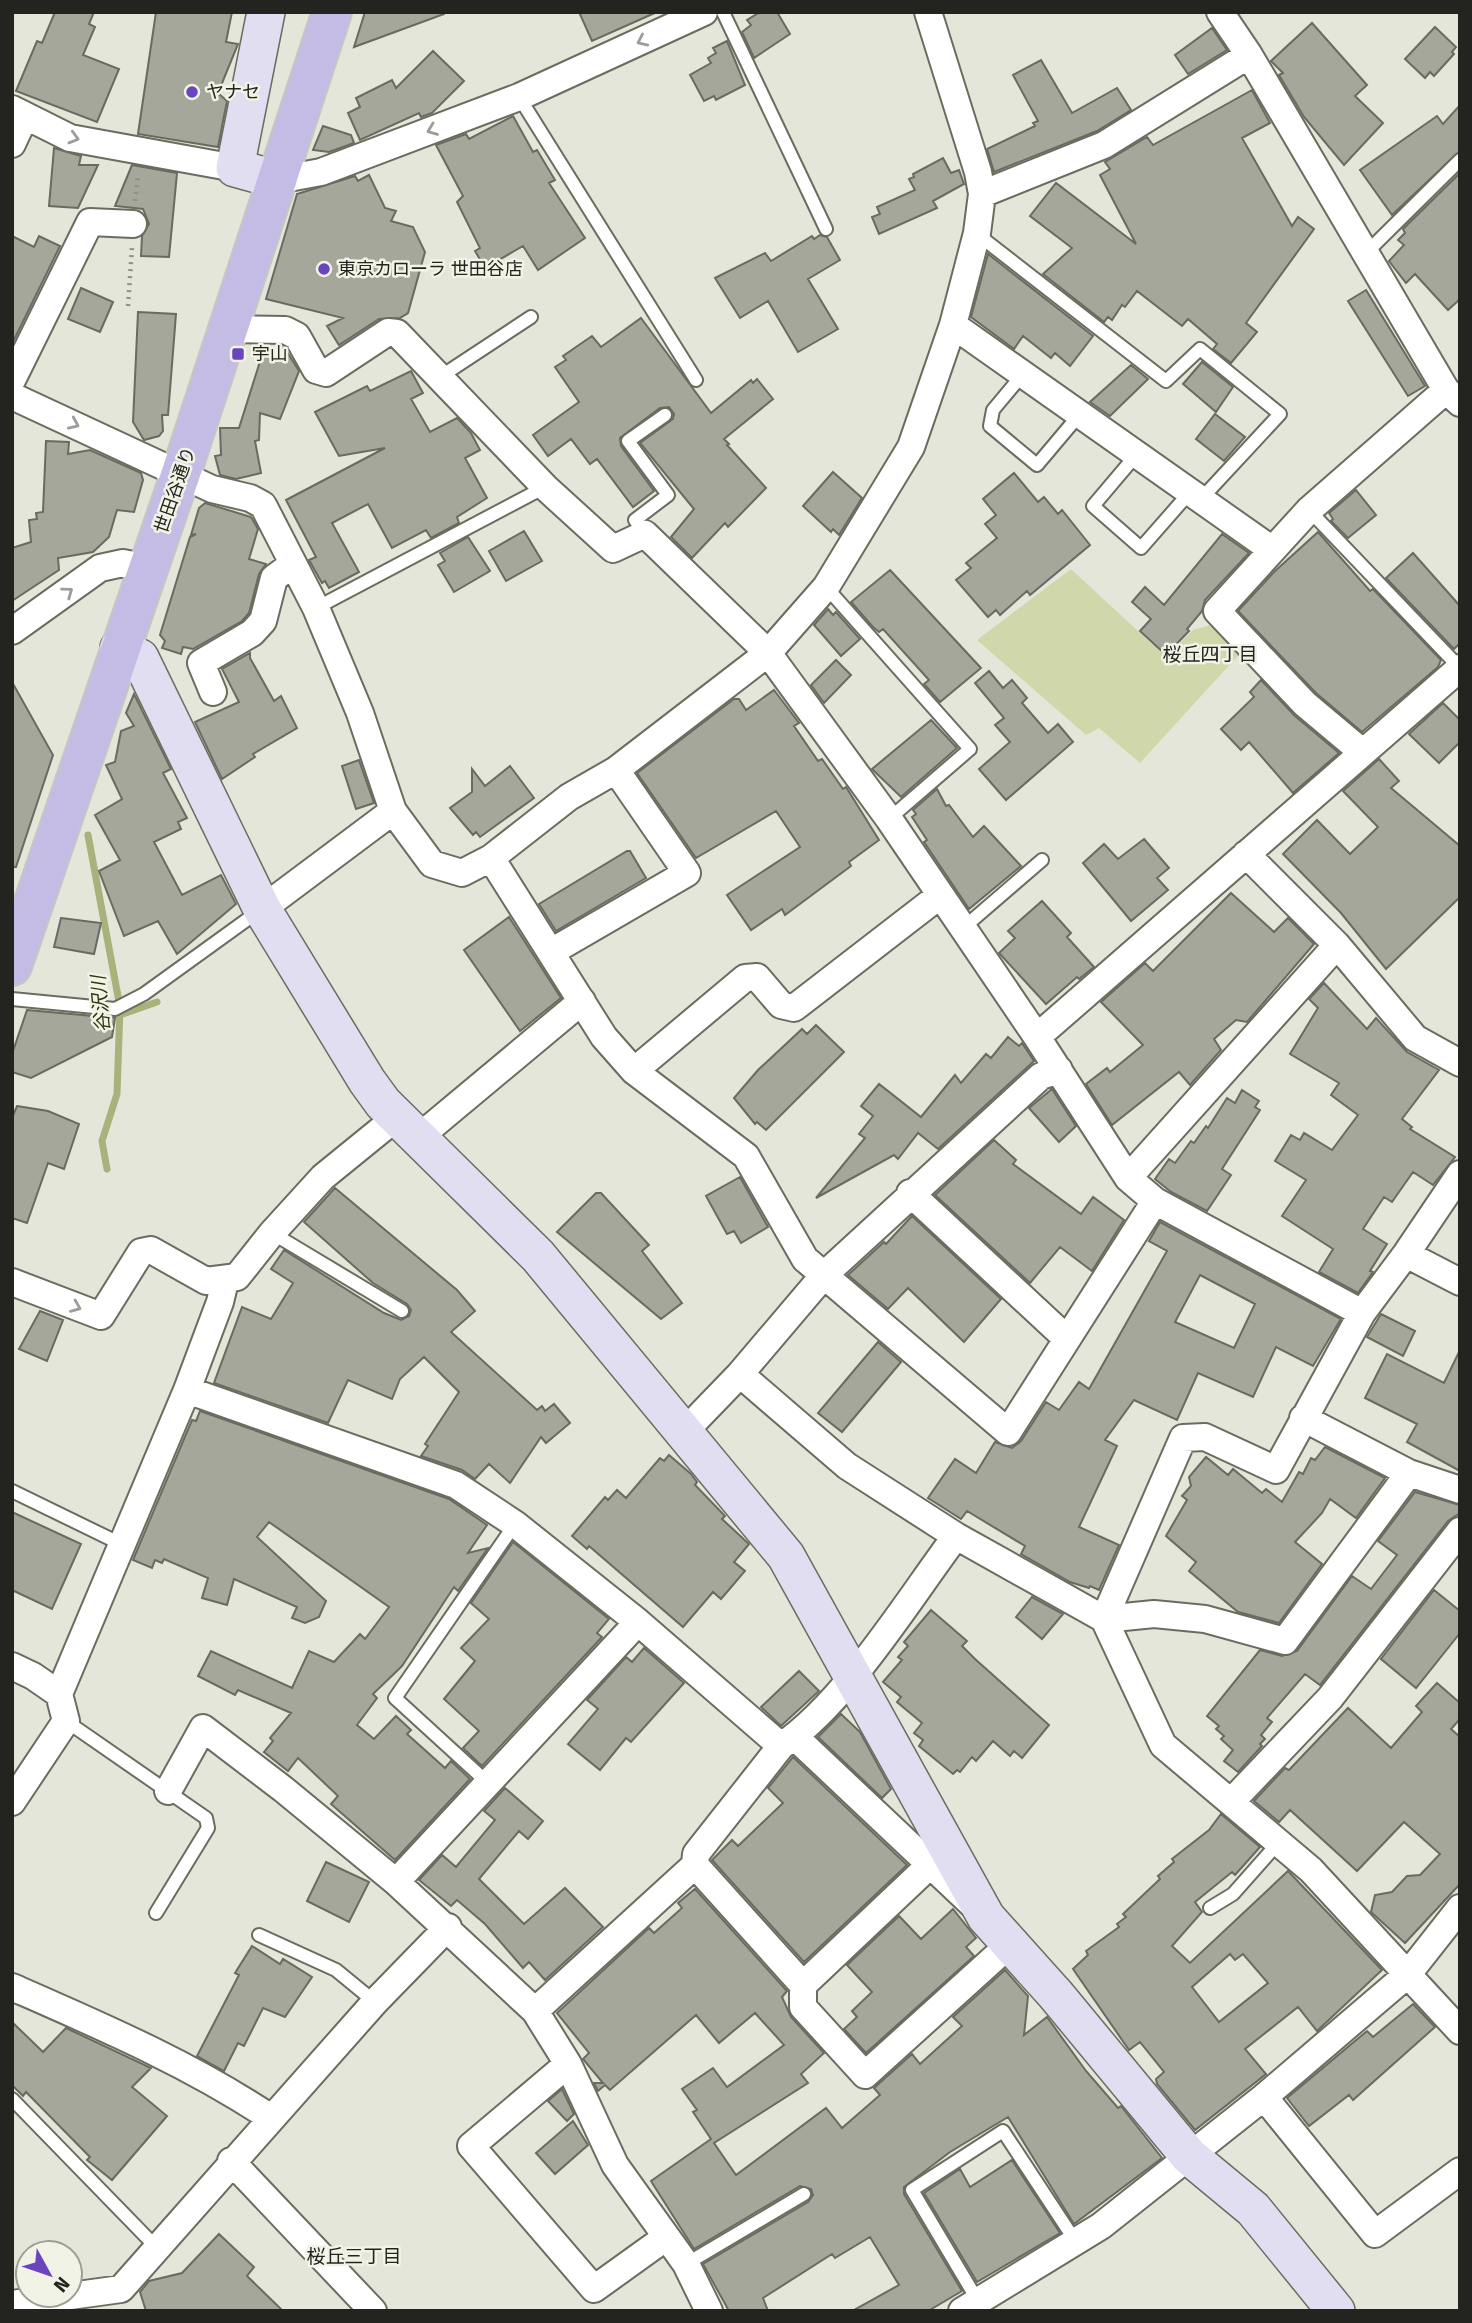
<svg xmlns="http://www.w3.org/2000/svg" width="1472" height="2323" font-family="'Fira Sans','Noto Sans JP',sans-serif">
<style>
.green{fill:#d0d8ab}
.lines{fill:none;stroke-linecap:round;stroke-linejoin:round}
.stream{stroke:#a8b27b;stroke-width:7}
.building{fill:#a4a79a;stroke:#686b5f;stroke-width:2;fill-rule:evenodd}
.lane-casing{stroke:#6a6c60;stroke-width:16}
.street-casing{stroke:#6a6c60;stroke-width:30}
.secondary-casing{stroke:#6a6c60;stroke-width:40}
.primary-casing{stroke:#c6c6c5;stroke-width:42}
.path{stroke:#8f9287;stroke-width:4.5;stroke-dasharray:2 5;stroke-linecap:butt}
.lane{stroke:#fff;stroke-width:12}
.street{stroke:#fff;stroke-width:26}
.secondary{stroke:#e2def2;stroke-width:37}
.primary{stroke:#c5bce6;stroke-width:38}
.oneway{stroke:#9c9c9a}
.poi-dot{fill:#6a45be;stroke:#f0f3e5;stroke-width:2.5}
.labels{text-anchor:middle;stroke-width:5;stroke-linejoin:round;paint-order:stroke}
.poi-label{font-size:18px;fill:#23241f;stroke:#f0f3e5;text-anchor:start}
.street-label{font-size:18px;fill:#23241f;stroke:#f0f3e5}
.neighbourhood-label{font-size:19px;fill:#23241f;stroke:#f0f3e5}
.water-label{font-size:19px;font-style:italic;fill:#2f3409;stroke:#f0f3e5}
</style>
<rect width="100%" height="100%" fill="#e3e6d8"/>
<path class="green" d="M1071,569L1166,657L1193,630L1218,623L1244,649L1140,763L1099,728L1086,735L977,640Z"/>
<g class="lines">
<path class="stream" d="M88,835L120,1007L117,1094L102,1141L107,1169
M120,1015L157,1002"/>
</g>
<path class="building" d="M55,12H94L89,24L95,27L83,55L119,69L97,122L16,91L37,41L42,43Z
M156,12H232L226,42L238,44L218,93L227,101L218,147L138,134Z
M365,12H444V14L354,47Z
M579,12H657L592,41Z
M760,12H777L790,34L754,58L742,32L751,25L747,20Z
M1312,23L1367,85L1355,96L1383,123L1344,165L1304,117L1279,75L1283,73L1271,61Z
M1435,27L1456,47L1452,52L1454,54L1434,76L1430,72L1425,78L1405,59Z
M1212,28L1227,50L1188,74L1175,55Z
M727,41L745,85L716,100L714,96L704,101L690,75L711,63L708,58L716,53L713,48Z
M433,51L464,81L432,113L421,117L419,113L360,140L348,113L360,107L356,98L392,80L396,88Z
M1041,60L1072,113L1117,88L1131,110L1097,131L994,172L987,149L1035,126L1033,123L1038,121L1013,75Z
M1252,90L1270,123L1242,138L1292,226L1298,217L1314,229L1246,323L1257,332L1231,363L1213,349L1217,344L1188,319L1182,326L1137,291L1125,307L1122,305L1112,320L1108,317L1104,322L1043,274L1072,248L1030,216L1056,183L1136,244L1100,175L1110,169L1105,162L1147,137L1153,145Z
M1460,105V151L1392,215L1360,170L1437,116L1443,124Z
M513,116L533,152L537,150L555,180L549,183L585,238L538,270L523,246L485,268L475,251L480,248L457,202L463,196L436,145L466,134L469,139Z
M323,126L351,135L354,143L329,152L313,150Z
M54,148L81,156L79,165H98L78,208L49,206Z
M943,158L951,173L959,170L964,184L933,201L937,208L879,234L872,217L880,214L877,207L915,190L909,179L914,177L913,174Z
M132,165L177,173L169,257L141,256L142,236L149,224L143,209L115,206Z
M1460,173V299L1448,310L1415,274L1406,283L1389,261L1404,245L1398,240L1405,233L1403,229Z
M369,175L385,208L396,211L391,221L413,227L425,252L408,313L400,318L379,319L339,345L327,326L343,318L266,299L297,194L355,176L358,181Z
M820,235L827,237L840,260L808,279L838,329L798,352L768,301L740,318L715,278L765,253L771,261L812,236L814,239Z
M12,236L34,247L39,236L60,246L12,344Z
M988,254L1093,336L1070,366L1055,353L1051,358L1023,336L1014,349L971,317Z
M81,288L113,302L100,332L68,319Z
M1366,290L1425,386L1408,396L1348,301Z
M138,312L176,314L168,415H162L163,431L159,436L144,440L133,422Z
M641,318L711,413L751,380L753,383L757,379L773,399L724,439L729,444L727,445L766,488L728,527L725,523L692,558L671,537L694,509L640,443L673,419L674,414L669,407L660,408L620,438L621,446L654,491L633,507L597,459L590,464L571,439L548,456L533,435L579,402L555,367L566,360L563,356L592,336L601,347Z
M284,347L299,371L280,419L260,413L259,440L255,441L261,473L236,479L220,475L215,456L221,455L220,428H239L263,352L269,355Z
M1202,362L1233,387L1216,412L1183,384Z
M1131,365L1148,379L1110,416L1090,402Z
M411,371L423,393L411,399L430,432L457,418L471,433L480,450L465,458L487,498L457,517L459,523L431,538L426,530L392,548L368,504L332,523L359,572L329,588L325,581L322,583L309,560L316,557L286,500L385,448L339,456L315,412L367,386L370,391Z
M1215,414L1245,437L1224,461L1196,439Z
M46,441L69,442L68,454L90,450L141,473L143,480L134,512L117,510L109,537L93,552L58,558L59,570L12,601V548L31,542L29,520L37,519L36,513L43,512Z
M833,472L862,498L839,535L833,529L831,532L803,506Z
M1014,473L1038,502L1044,497L1058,514L1062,510L1090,545L1030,595L1027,591L1000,615L996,610L988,617L956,580L971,568L966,563L997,538L985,524L996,515L983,499Z
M1356,490L1376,515L1348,538L1331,521L1333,519L1329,513Z
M205,503L251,517L258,529L249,559L266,564L259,574L249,613L242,621L193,649L183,647L181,654L162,648L165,641L160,635L190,537L196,534L191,535L199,508Z
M524,531L542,561L506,581L489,551Z
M1318,532L1370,591L1373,589L1441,660L1438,667L1362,732L1316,693L1238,611L1274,572Z
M1222,534L1249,553L1205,600L1202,611L1187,629L1189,631L1166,655L1140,631L1151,619L1132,602L1145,587L1164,605Z
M468,537L490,571L454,592L438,565L445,561L440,553Z
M1413,553L1460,606V643L1454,649L1386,578Z
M890,570L981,668L940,702L924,684L929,680L883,629L879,632L873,627L851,602Z
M828,609L833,615L836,612L860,639L841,656L814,625Z
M250,653V658L274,701L281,696L297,728L253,754L255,757L222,779L195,722L239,702L222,669Z
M836,660L851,675L824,703L811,685Z
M989,671L1003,688L1012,680L1027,698L1022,703L1048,733L1058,724L1073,742L1006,800L979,769L1010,742L995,725L1004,718L975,683Z
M1261,680L1295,716L1339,753L1293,793L1249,742L1241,750L1221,729L1254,697L1250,692Z
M12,682L53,755L16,867H12Z
M774,690L799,723L794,726L818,761L822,759L843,789L846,787L879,840L849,862L851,866L785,915L782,909L751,930L727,895L800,847L776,811L696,858L637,773L734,699H739L746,710Z
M134,694L171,769L163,773L187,818L178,822L181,829L154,842L182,895L221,875L236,904L177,954L158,921L124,936L99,871L120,860L95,815L122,799L106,765L115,762L121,731L134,726L126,713Z
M1443,703L1460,720V742L1439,763L1409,734Z
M931,720L957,748L901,797L872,769Z
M1379,759L1399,781L1391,788L1460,846V897L1386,969L1341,913L1283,854L1317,820L1350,854L1378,827L1343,791Z
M359,760L374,803L356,809L342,766Z
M510,766L534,798L480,837L476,832L473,835L450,808L472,792V769L485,786Z
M937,789L946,806L949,805L973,837L984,826L1021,866L969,909L924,842L927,840L912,817L916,814L913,810Z
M1144,839L1169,868L1157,878L1168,890L1131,921L1083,863L1104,844L1118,859Z
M627,851H630L646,878L556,931L539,904Z
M1231,893L1274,932L1288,918L1314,944L1247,1022L1236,1020L1214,1039L1221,1050L1190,1085L1179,1072L1112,1125L1086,1084L1107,1068L1110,1072L1143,1045L1101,1002L1145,963L1153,971Z
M1042,901L1071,933L1067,937L1094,967L1079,979L1077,977L1046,1004L999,953L1015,938L1008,931Z
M509,917L561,998L520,1031L464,950Z
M61,918L101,923L94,954L54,947Z
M1324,983L1367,1029L1376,1018L1407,1052L1439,1070L1402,1119L1412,1127L1410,1129L1455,1157L1433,1185L1413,1172L1392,1202L1384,1197L1363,1229L1387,1244L1370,1271L1373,1272L1358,1293L1319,1272L1333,1249L1282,1216L1306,1180L1275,1161L1291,1135L1300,1140L1304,1133L1332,1150L1358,1115L1331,1095L1339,1083L1290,1054L1318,1008L1309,999Z
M27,1010L115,1018L112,1037L31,1078L12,1072V1054Z
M816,1025L844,1052L766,1130L757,1122L755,1124L734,1098L758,1070L802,1029L807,1034Z
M1008,1037L1019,1046L1022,1043L1034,1061L938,1149L918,1133L898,1159L894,1155L816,1198L865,1138L859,1134L873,1116L861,1106L879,1084L921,1117L955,1075L961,1083L986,1054L991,1058Z
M1052,1089L1076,1126L1059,1142L1029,1108Z
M1242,1090L1259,1101L1255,1107L1260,1110L1222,1169L1231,1175L1207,1211L1171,1192L1155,1179L1169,1159L1175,1163L1191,1141L1194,1143L1206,1126L1208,1128L1227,1098L1235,1103Z
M17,1106L48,1111L79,1124L64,1169L48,1163L27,1223L12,1218V1118Z
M994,1140L1016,1160L1013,1164L1081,1214L1093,1197L1124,1220L1092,1271L1060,1247L1030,1283L935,1195Z
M740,1177L768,1227L741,1243L734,1231L727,1234L706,1196Z
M335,1188L457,1290L475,1311L451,1332L537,1410L542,1406L545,1411L554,1404L570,1423L546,1443L541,1437L510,1483L489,1464L475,1479L462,1470L421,1456L428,1446L425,1444L459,1392L424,1357L400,1379L392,1399L348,1380L328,1423L214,1383L242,1307L271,1319L293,1283L271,1269L284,1250L384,1313L401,1320L409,1316L411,1310L407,1304L373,1283L304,1222Z
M596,1193H601L649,1245L642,1251L682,1303L661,1319L557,1232Z
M912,1216L1001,1299L964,1342L908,1288L888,1309L848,1275L884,1242L886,1244Z
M1160,1222L1341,1319L1313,1366L1276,1347L1253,1397L1198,1373L1177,1420L1134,1400L1105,1440L1117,1446L1079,1527L1119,1545L1099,1590L1090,1586L1089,1588L1070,1582L1021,1554L1025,1546L967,1511L961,1519L928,1498L955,1459L976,1473L995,1442L1012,1448L1021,1441L1046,1402L1059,1410L1079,1382L1089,1389L1167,1251L1149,1241ZM1200,1275L1255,1304L1234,1348L1175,1322Z
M40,1311L63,1320L47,1361L19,1349Z
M1381,1314L1415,1331L1403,1356L1367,1337Z
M878,1342L901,1362L842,1432L818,1413Z
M1460,1350V1471L1407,1442L1417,1424L1365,1398L1387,1354L1444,1383Z
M200,1411L449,1499L487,1525L468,1553L488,1548L458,1591L454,1587L402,1666L373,1694L377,1698L357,1725L374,1739L396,1716L411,1730L407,1734L445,1768L451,1761L470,1779L395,1860L331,1804L338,1796L298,1758L288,1771L264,1752L273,1741L270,1738L291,1713L238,1690L235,1695L198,1676L211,1651L292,1688L309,1651L334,1662L360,1634L365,1639L389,1607L269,1522L257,1537L326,1601L319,1617L305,1623L292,1618L297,1607L234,1579L227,1605L202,1598L208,1578L164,1559L162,1563L155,1560L152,1568L133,1560L192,1420L196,1421Z
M1325,1447L1385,1478L1356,1518L1330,1499L1322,1513L1295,1542L1322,1564L1279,1623L1238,1612L1189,1571L1196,1562L1166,1536L1187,1500L1182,1496L1191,1486L1189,1477L1206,1457L1228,1475L1233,1469L1262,1493L1266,1489L1282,1502L1299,1472L1303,1474L1311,1458L1315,1460Z
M669,1455L691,1474L697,1482L695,1485L725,1516L722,1519L749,1544L734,1562L745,1571L721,1599L713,1592L683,1627L589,1546L587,1549L572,1536L605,1497L608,1500L617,1490L626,1498L660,1458L664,1461Z
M1415,1492L1460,1505V1513L1448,1521L1320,1685L1305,1674L1267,1718L1272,1722L1261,1735L1265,1739L1260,1744L1262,1746L1238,1772L1224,1761L1233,1750L1221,1739L1224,1736L1216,1729L1219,1726L1207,1716L1260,1650L1282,1656L1297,1651L1352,1576L1371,1589L1397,1555L1378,1541Z
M12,1512L81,1544L52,1609L12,1590Z
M513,1542L609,1619L597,1633L602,1637L482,1766L463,1748L479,1731L444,1699L475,1661L461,1648L489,1619L471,1603Z
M1434,1590L1460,1611V1633L1416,1688L1381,1659Z
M1032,1597L1063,1614L1042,1639L1016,1617Z
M931,1610L967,1641L962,1646L975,1659L1049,1725L1022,1758L1014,1751L1010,1756L993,1741L976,1761L972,1757L960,1772L957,1770L953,1774L919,1746L923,1740L914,1733L922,1723L897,1702L901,1697L883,1682L902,1660L898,1657L908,1646L904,1642Z
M644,1648L684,1683L631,1742L626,1738L600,1770L568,1744L598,1709L587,1700L626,1657L632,1662Z
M799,1671L819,1691L781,1726L761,1707Z
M1437,1683L1460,1703V1719L1451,1729L1460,1737V1884L1405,1943L1371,1912L1375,1895L1392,1892L1407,1876L1420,1875L1440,1854L1404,1822L1357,1871L1290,1810L1279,1822L1254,1801L1285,1768L1289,1770L1348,1708L1391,1748L1422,1712L1416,1706Z
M841,1714L860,1732L891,1789L882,1798L818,1737Z
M793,1757L907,1865L804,1962L712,1860L732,1840L738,1846L783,1803L768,1788Z
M505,1788L543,1821L528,1839L519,1831L479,1879L524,1924L565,1888L603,1927L545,1980L529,1962L523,1968L485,1924L457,1900L451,1906L419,1880L442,1855L456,1867L495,1820L484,1811Z
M1221,1814L1260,1847L1235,1875L1232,1872L1195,1902L1202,1912L1172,1946L1190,1963L1288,1871L1382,1970L1317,2031L1298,2007L1245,2049L1266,2074L1195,2130L1157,2084L1156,2079L1164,2072L1140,2042L1129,2050L1073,1969L1088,1955L1086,1951L1119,1927L1117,1924L1126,1917L1123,1914L1160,1879L1158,1876L1174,1862L1172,1859L1209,1830ZM1230,1954L1235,1960L1243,1954L1268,1983L1219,2022L1192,1987Z
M326,1862L369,1882L349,1922L307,1901Z
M695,1889L787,1991L782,1997L791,2017L824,2053L801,2074L808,2083L714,2143L736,2175L826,2108L842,2128L880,2095L874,2088L912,2054L920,2064L962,2026L953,2017L1005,1970L1028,1996L1024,2035L1047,2017L1086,2071L1118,2108L1121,2106L1162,2158L1074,2224L1008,2117L950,2152L904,2187V2194L962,2291L928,2311H852L899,2285L870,2237L835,2258L832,2254L763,2298L768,2311H729L703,2264L808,2202L813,2195L811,2189L800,2186L694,2249L651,2181L711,2139L693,2112L697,2110L682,2089L713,2068L727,2087L784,2045L755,2013L719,2043L696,2015L610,2090L605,2085L598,2091L594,2083H603L583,2059L589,2053L557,2013L649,1928L654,1933L682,1908L678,1903Z
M953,1909L976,1938L966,1947L974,1956L866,2053L844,2029L857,2017L852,2011L872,1992L847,1965L899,1916L921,1939Z
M252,1946L280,1964L283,1959L312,1977L285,2017L263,2008L244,2046L238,2043L224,2071L197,2056L239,1975L235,1973Z
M1413,2004L1435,2027L1353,2100L1349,2095L1309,2126L1287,2098L1367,2031L1373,2037Z
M12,2022L43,2052L66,2028L151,2068L132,2087L167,2116L112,2180L87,2160L90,2157L26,2092L23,2096L12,2085Z
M562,2089L574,2114L567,2121L548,2101Z
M573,2121L588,2145L555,2174L536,2153Z
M1012,2160L1060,2233L977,2282L924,2193L960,2169L970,2187Z
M219,2234L254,2267L247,2276L283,2311H146L140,2292L149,2281L182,2273Z"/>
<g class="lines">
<g class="lane-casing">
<path id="lane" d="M723,12L826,229
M519,97L696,380
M977,234L1166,381L1200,349L1280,414L1202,498
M1366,253L1460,160
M1023,374L993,410L990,426L1037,465L1080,414
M440,377L531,317
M1137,454L1093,506L1141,548L1191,491
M1309,510L1460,668
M645,534L635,520L668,495L628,441L665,415
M826,587L970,749L889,819
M316,608L545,487
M962,929L1042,860
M12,999L115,1009L144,994L259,911
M272,1233L402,1311
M12,1491L123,1545
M66,1721L206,1818L208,1828L156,1913
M488,1783L395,1698L515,1524
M1210,1908L1233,1894L1279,1842
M259,1935L336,1970L375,2002
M12,2099L158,2249
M686,2264L804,2194
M978,2301L912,2190L1003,2131L1076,2242"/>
</g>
<g class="street-casing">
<path id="street" d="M1220,12L1249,55L1446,390L1460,403
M12,109L70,138L235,168
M12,144L25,116
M278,180L321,172L519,97L704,12
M982,194L1104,145L1249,55
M953,325L1271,549
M228,329L285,330L297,336L316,370L326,373L388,332L397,333L545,487L613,549L645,534L768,653L889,819L1037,1037L1128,1178L1155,1201L1362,1313
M12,380L90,222L133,224
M12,396L212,489L250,498L263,505L316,608L360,713L393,811L432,864L462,873L491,858L569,797L616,770L768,653L826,587L911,447L953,325L977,233L982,194L978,172L928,12
M12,631L100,568L123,563L148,568
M213,692L201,663L252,633L263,621L274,578L293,564
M1361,751L1305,704L1217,611L1309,510L1446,390
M1246,854L1337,945L1415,1038L1460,1063
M491,858L604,1037L634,1071L746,1156L805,1259L1008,1432L1155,1201
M262,909L393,811
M551,952L687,873L616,770
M1037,1037L1460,668
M634,1071L745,978L757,977L781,1005L794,1008L939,896
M419,1137L582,1001
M1128,1178L1337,945
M910,1193L1067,1339
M1406,1254L1460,1282
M12,1282L101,1316L141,1252L151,1250L206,1281L237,1277L272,1233L323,1177L398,1116
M740,1374L847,1466L956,1536L1104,1619L1163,1745L1311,1870L1460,2031
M187,1390L456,1485L515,1524L638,1622L781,1746
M1303,1418L1409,1473L1460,1490
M684,1432L740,1374L824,1275L1041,1076L1059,1070
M1104,1619L1183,1438L1205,1437L1276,1470L1362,1313L1406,1254L1460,1174
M1104,1619L1154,1614L1205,1619L1285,1641L1409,1473
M12,1666L33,1676L59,1694
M795,1737L972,1904
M168,1791L203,1728L283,1789L396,1882L535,2011L568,2064L615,2165L686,2264L709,2311
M12,1802L66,1721L59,1694L187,1390L220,1302L225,1281
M1231,1802L1330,1698L1460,1531
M948,1848L803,1985V2007L865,2075L1010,1944
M695,1865L803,1985
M396,1882L638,1622
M12,1987C101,2026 190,2064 271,2118
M535,2011L695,1865L696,1854L781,1746C846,1702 908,1600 956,1536
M568,2064L471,2146L594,2289L665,2238
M1264,2097L1375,2234L1460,2171
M231,2161L373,2311
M12,2304L121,2289L375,2002L448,1927
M962,2311L1101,2226L1264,2097L1408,1974L1460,1908"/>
</g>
<g class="secondary-casing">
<path id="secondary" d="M266,12L235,168L278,180
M119,648L140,658L262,909L367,1081L383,1103L538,1256L786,1556L986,1917L1056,1995L1189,2156L1253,2209L1336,2311"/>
</g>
<g class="primary-casing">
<path id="primary" d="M12,966L181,473L332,12"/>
</g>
<path class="path" d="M135,201L138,175
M128,306L132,248"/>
<use href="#lane" class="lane"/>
<use href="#street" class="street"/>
<use href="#secondary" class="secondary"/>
<use href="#primary" class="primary"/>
</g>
<defs><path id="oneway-chevron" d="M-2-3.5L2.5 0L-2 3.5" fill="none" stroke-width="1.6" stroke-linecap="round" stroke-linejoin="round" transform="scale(1.75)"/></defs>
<g class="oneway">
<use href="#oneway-chevron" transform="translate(642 41) rotate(155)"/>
<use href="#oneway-chevron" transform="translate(432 130) rotate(159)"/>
<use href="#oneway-chevron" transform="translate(74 138) rotate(16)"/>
<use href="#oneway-chevron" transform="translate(74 424) rotate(24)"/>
<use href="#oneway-chevron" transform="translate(68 592) rotate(-36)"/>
<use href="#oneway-chevron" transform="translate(76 1307) rotate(22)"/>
</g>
<g class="poi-dot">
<circle cx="192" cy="92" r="7"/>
<circle cx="324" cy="269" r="7"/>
<rect x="231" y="347" width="14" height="14" rx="3.5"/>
</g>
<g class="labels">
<g class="poi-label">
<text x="206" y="98">ヤナセ</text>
<text x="338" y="275">東京カローラ 世田谷店</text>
<text x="252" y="360">宇山</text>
</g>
<g class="street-label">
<text transform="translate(175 490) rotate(-71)" y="6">世田谷通り</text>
</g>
<g class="neighbourhood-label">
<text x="1210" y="661">桜丘四丁目</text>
<text x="354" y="2263">桜丘三丁目</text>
</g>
<g class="water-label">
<text transform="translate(100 1004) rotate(-95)" y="7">谷沢川</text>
</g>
</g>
<rect width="1472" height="2323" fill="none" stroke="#23241f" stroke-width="28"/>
<g transform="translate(49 2274) rotate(130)"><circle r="33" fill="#f0f3e5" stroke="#9ea096" stroke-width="2"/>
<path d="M0-5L12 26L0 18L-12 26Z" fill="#6a45be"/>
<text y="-10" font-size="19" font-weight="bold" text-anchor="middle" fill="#23241f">N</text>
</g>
</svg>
